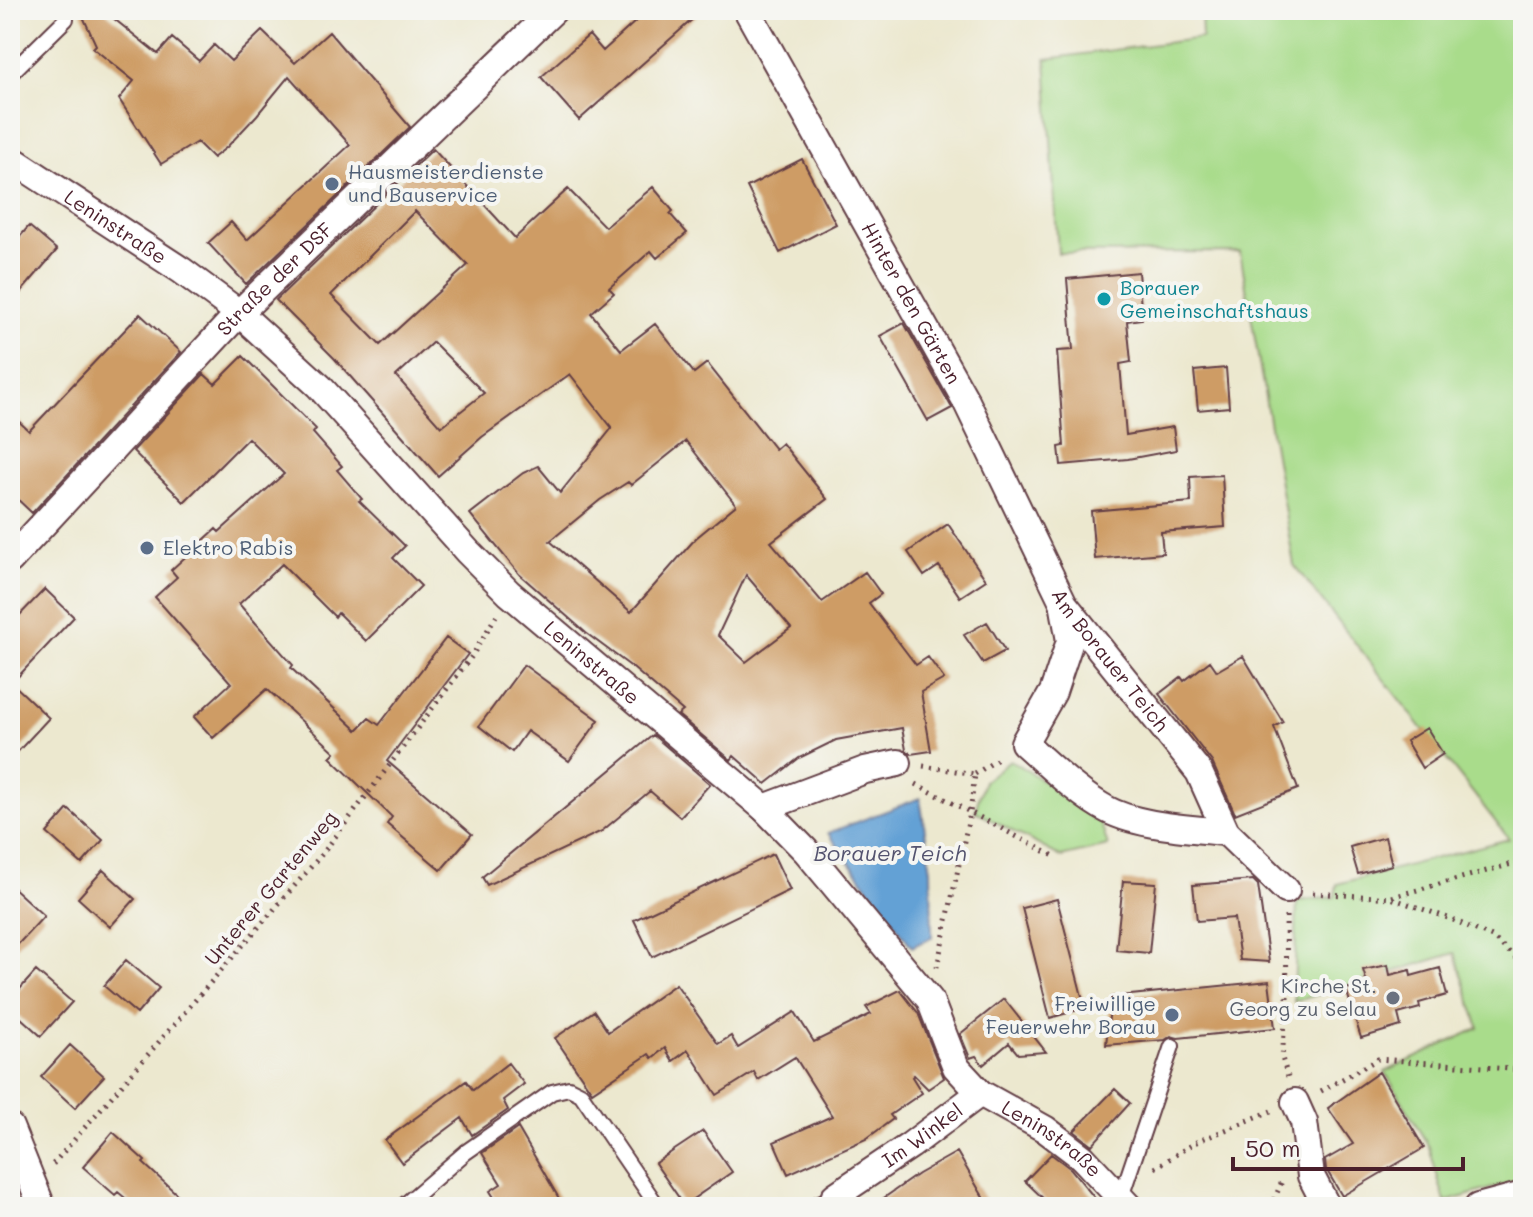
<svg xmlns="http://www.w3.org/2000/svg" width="1533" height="1217" font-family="Mali,sans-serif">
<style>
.green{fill:#a9dc8b;stroke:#7a7e5b;stroke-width:2}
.water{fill:#64a1d5;stroke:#576080;stroke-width:2}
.building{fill:#ce9c65;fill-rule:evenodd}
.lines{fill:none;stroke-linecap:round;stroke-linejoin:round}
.lane-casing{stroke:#623d44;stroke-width:18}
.street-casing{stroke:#623d44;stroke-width:30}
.path{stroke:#623d44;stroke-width:5;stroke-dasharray:2 6;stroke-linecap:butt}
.lane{stroke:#fff;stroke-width:14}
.street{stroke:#fff;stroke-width:26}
.service-dot{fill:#5c6f8a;stroke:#f6f6f2;stroke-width:3}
.culture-dot{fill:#0f9aa8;stroke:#f6f6f2;stroke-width:3}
.worship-dot{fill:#6b7280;stroke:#f6f6f2;stroke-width:3}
.labels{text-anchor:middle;stroke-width:8;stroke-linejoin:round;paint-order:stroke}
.service-label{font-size:20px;fill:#4e5e75;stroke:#f6f6f2;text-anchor:start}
.street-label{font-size:20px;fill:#4a1f2b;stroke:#f6f6f2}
.culture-label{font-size:20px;fill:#0d838f;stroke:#f6f6f2;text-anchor:start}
.worship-label{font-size:20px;fill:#5b616d;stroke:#f6f6f2;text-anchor:end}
.water-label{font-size:22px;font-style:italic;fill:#54536f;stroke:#f6f6f2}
</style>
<rect width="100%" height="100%" fill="#f6f6f2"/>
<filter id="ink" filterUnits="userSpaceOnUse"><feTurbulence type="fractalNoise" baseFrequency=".0125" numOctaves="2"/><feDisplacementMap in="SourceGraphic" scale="16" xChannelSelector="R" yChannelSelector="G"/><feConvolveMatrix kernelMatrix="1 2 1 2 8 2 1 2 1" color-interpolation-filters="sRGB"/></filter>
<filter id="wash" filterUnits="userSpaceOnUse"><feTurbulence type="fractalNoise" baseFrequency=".006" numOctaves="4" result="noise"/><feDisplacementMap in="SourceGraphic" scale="32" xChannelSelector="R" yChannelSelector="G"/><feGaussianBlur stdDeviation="1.8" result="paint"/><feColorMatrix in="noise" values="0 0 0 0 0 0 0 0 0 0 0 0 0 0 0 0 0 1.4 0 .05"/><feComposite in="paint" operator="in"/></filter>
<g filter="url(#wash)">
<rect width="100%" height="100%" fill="#ece8cf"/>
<path class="green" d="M1201,10H1523V1179L1445,1202L1429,1147L1385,1072L1479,1028L1455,953L1294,1002L1297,901L1335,897L1337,884L1509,839L1294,565L1240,252L1058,253L1046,59L1202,38Z
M1010,760L1098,815L1108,846L1061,857L975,811L984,781Z"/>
<path class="water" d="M920,798L931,870L932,937L912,947L828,833Z"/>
<g id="blocks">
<path class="building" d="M80,10H103L158,54L172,38L199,61L214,45L231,61L262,31L295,63L329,32L410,127L246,284L208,243L231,222L247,240L350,145L289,76L257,115L227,147L213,158L197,142L161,164L119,99L134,81L93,48L96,45Z
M648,10H703L579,120L541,77L589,35L603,51Z
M433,149L515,238L568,189L605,227L653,187L673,211L670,214L687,233L657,258L651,251L609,288L614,293L591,313L621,350L655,324L694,373L707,363L775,449L782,443L827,499L771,542L822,602L865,572L881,594L869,603L916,665L928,657L944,679L921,692L931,751L911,754L906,750L902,728L836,740L799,758L766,784L734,756L731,760L678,715L683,711L675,704L633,668L586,633L519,574L470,514L523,473L538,466L560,493L612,428L570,374L482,437L438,476L334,358L276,300ZM415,211L468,265L380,345L331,295ZM433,342L484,393L441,427L396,376ZM686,441L736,505L696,538L631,612L550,541L600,500L628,482L631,485ZM746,575L791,628L746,662L718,635Z
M802,159L836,224L780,253L747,187Z
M29,226L57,250L10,305V248Z
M1138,272L1142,319L1127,321L1131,362L1120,364L1126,435L1173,427L1176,450L1128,459L1061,465L1059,447L1064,446L1057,351L1073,350L1067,279Z
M140,314L181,352L32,513L10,492V413L29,431Z
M904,323L952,408L928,421L880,336Z
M243,356L316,429L313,433L342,466L337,470L362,499L359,501L405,546L393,558L421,586L366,641L338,613L335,617L282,564L239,604L293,665L291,668L357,730L369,718L379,725L446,638L468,654L387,761L472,834L441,870L387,824L392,817L330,757L335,752L267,689L213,738L194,717L231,683L155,597L177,577L171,570L216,529L219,532L284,474L248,438L184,502L133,451L204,374L215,384Z
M1226,368L1229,407L1198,410L1194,371Z
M1222,475L1225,527L1161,532L1163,553L1095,559L1091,511L1191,502L1190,477Z
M948,524L986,580L960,597L939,566L924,576L908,552Z
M45,589L74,617L12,683L49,718L10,760V625Z
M987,622L1005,651L983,663L964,635Z
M1243,656L1283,722L1274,727L1298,789L1235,814L1212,762L1159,694L1181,677L1184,681L1210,661L1217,671Z
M524,665L599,720L569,761L527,731L512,752L479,726Z
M1427,728L1443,754L1422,768L1406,741Z
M653,735L710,784L680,817L650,791L602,831L487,885L482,877Z
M68,809L103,840L82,864L47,833Z
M1385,837L1392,865L1358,874L1350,847Z
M773,854L790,890L652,957L634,920Z
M103,870L135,899L110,927L78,898Z
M1253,880L1258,885L1269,962L1240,960L1234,918L1197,921L1193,885Z
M1123,881L1156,883L1149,953L1116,950Z
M10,885L44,916L10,953Z
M1057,899L1085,1008L1050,1018L1022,908Z
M126,960L159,988L137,1014L104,986Z
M1388,965L1390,975L1410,970L1411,976L1440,968L1447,995L1419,1003L1420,1008L1398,1014L1401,1026L1361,1038L1346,989L1367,983L1363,970Z
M36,971L72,1002L41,1036L10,1008V1000Z
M1269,981L1275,1028L1178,1038L1171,1036L1165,1040L1106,1045L1111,997Z
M676,984L718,1044L731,1036L738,1048L795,1012L814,1042L871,1014L866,1007L900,990L918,1013L944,1078L928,1089L914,1075L912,1077L922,1093L890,1115L893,1119L866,1139L788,1174L774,1142L832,1116L795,1057L758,1080L754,1072L717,1095L688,1050L673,1061L665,1048L652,1058L649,1054L592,1092L555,1038L594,1011L608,1032Z
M1004,999L1046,1052L1018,1054L1009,1043L983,1065L976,1056L970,1058L960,1034Z
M70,1045L104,1076L75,1108L41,1077Z
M508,1063L524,1084L503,1100L508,1110L472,1135L462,1118L402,1163L385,1140L466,1081L473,1090Z
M1379,1072L1424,1148L1342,1196L1326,1169L1325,1160L1353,1144L1328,1108Z
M1115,1089L1130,1103L1092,1145L1074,1131Z
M518,1128L564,1207H500L490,1191L501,1184L482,1153Z
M703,1131L732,1172L684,1205L655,1163Z
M113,1132L145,1161L143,1163L191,1207H136L118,1192L115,1195L83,1167Z
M957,1152L989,1207H871L918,1174Z
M1051,1154L1071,1169L1102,1207H1052L1025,1181Z"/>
</g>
</g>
<g filter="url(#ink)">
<use href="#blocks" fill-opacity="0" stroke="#623d44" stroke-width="2"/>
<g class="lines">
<g class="lane-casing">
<path id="lane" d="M10,74L66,19V10
M1121,1197L1172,1046
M402,1207L466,1152L552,1092L569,1088L581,1094L658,1207
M811,1207L835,1196"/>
</g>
<g class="street-casing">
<g id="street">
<path id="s1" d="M747,10L966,401L1064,604L1199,772L1226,832L1286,890"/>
<path id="s2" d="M10,158L181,270L239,313L319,386L468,552L509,593L764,808L806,851L930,1000L956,1067L980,1093L1045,1129L1082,1157L1129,1207"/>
<path id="s3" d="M10,560L239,313L554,10"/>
<path d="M1064,608L1070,641L1053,692L1024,743C1049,765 1079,795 1108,810C1139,826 1191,829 1226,832"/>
<path d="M764,808L865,770L898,763"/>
<path d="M1295,1102L1304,1122L1311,1176L1327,1207"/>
<path d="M10,1127L42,1207"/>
<path id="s4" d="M831,1207L835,1196L911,1145L980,1093"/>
<path d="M1478,1207L1523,1195"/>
</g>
</g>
<path class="path" d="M923,766L975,774L970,813L937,967
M975,774L1001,757
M916,784L1054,856
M1313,893L1391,898L1451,919L1492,937L1523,964
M1392,897L1523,861
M1286,916L1287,998L1282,1058L1288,1077
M1321,1091L1378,1059L1523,1070
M53,1164L323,853L472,656L496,616
M1155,1168L1194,1143L1271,1111
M1271,1207L1283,1179"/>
<use href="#lane" class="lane"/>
<use href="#street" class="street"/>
</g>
</g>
<g class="service-dot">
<circle cx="332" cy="184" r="8"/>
<circle cx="147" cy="548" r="8"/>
<circle cx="1172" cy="1015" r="8"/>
</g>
<circle class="culture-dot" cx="1104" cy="299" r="8"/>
<circle class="worship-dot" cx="1393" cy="998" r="8"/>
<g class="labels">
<g class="service-label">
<text x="348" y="179">Hausmeisterdienste<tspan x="348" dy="23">und Bauservice</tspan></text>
<text x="163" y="555">Elektro Rabis</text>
<text x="1156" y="1011" text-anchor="end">Freiwillige<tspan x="1156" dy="23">Feuerwehr Borau</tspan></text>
</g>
<g class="street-label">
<text dy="7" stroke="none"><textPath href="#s2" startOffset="126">Leninstraße</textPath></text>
<text dy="7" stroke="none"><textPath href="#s3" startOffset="386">Straße der DSF</textPath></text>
<text dy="7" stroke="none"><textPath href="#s1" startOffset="336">Hinter den Gärten</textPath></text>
<text dy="7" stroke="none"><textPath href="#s2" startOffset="774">Leninstraße</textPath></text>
<text dy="7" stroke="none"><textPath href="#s1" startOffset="746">Am Borauer Teich</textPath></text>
<text transform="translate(271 888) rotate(-50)" y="7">Unterer Gartenweg</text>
<text dy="7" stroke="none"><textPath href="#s4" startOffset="118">Im Winkel</textPath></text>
<text dy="7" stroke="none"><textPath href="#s2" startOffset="1446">Leninstraße</textPath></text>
</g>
<g class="culture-label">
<text x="1120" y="295">Borauer<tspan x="1120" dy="23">Gemeinschaftshaus</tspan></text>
</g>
<g class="worship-label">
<text x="1377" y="993">Kirche St.<tspan x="1377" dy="23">Georg zu Selau</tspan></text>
</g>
<g class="water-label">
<text x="890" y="861">Borauer Teich</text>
</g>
</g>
<rect width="1533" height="1217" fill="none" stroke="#f6f6f2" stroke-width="40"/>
<path d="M1233 1157v12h230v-12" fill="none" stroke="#4a1f2b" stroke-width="4"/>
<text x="1245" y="1157" font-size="24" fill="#4a1f2b" stroke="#f6f6f2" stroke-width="6" paint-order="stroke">50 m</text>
</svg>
